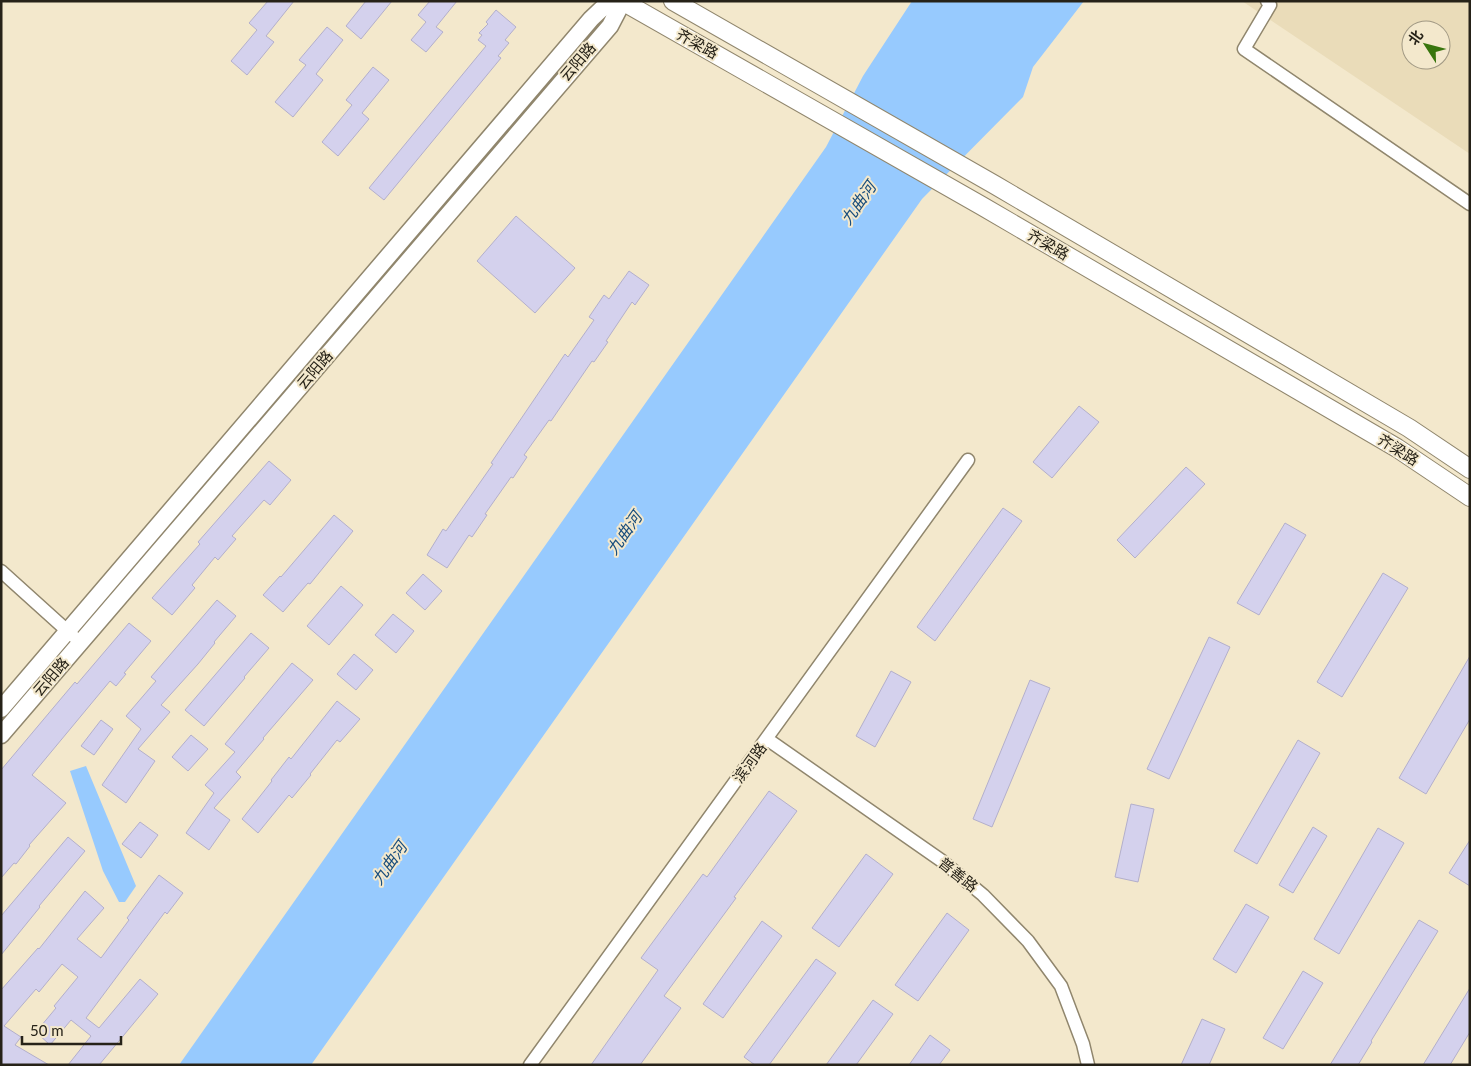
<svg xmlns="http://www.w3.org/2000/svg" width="1471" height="1066" font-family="Lato,'Noto Sans SC',sans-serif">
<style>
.built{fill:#eadcb9;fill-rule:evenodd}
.water{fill:#97cafe}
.building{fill:#d4d1ed;stroke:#b3afcb}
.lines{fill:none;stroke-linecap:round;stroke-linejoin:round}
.minor-casing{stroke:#90866d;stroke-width:15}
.tertiary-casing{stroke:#90866d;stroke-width:19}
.secondary-casing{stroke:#90866d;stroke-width:20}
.minor{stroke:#fff;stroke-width:12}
.tertiary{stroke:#fff;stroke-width:16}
.secondary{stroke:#fff;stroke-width:18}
.labels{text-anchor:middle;stroke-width:4;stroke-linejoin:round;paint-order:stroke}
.street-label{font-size:15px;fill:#262218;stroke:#f3e8cc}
.water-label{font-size:16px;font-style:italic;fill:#184d7c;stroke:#f3e8cc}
</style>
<rect width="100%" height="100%" fill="#f3e8cc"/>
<path class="built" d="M1242,1H1470V154ZM1411,30H1441V60H1411Z"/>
<path class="water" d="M912,1H1084L1033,67L1023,97L922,199L311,1065H179L826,147L863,76Z
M86,766L136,886L125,902H119L103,871L70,771Z"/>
<path class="building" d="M268,1H294L266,36L274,42L247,75L231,61L257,30L249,23Z
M366,1H392L361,39L346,26Z
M430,1H457L436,27L443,32L426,52L411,40L426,22L418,15Z
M496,10L516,27L505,40L509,43L498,56L501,58L384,200L369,188L486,46L478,40L482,35L479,33L488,24L486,22Z
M327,27L343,40L316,74L323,80L293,117L275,102L306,65L299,60Z
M373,67L389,80L362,113L369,119L338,156L322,142L352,105L346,100Z
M516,216L575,268L535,313L477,261Z
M629,271L649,285L635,305L632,302L606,341L608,342L594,362L592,361L551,421L549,420L524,455L527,457L513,478L511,477L485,514L487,515L472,537L469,535L447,568L427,555L443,529L446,531L493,464L491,463L565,354L568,357L594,320L589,317L604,295L609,299Z
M1079,406L1099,422L1052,478L1033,462Z
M269,461L291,480L270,505L264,500L232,536L236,539L218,560L215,557L192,585L195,588L172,615L152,598L200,544L198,542Z
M1186,467L1205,484L1135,558L1117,540Z
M1003,508L1022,521L935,641L917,627Z
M334,515L353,531L310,584L308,583L283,612L263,595L280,576L281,577Z
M1285,523L1306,535L1259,615L1237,603Z
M1383,573L1408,588L1342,697L1317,682Z
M423,574L442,591L425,610L406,593Z
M341,586L363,605L329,645L307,626Z
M217,600L236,616L214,642L215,643L198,664L161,705L170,712L138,749L155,761L126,803L102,785L141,729L126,716L156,681L151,677Z
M393,614L414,631L396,653L375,635Z
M129,623L151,641L124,673L126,674L116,686L110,681L32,775L66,803L29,845L30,846L16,864L14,863L1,878V770L75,682L77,684Z
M251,633L269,648L244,677L245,678L204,726L185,710Z
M1209,637L1230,647L1169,779L1147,769Z
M354,654L373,670L356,690L337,674Z
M1470,656V719L1426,794L1399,778Z
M292,663L313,680L263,738L264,739L236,772L241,777L214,808L230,820L209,850L186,833L214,793L205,785L235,752L225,744Z
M891,671L911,682L875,747L856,736Z
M1030,680L1050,688L992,827L973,819Z
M337,701L360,719L340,742L337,740L310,774L311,775L292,798L289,795L258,833L242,819L272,781L271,780L289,757L291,759Z
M101,720L113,729L94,755L81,746Z
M191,735L208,749L188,771L172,757Z
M1298,740L1320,753L1257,864L1234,851Z
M769,791L797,811L734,897L736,898L664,996L681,1008L640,1065H591L658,970L641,958L703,874L707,877Z
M1131,804L1154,809L1138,882L1115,877Z
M140,822L158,835L141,858L122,844Z
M1313,827L1327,836L1293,893L1279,885Z
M1378,828L1404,843L1339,954L1314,939Z
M68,837L85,851L39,906L40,907L1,955V916Z
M1470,840V886L1449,873Z
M866,854L893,874L839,947L812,928Z
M159,875L183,893L167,914L165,912L86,1018L99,1028L140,979L158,994L99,1065H68L91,1036L71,1020L50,1045L36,1032L56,1008L54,1006L78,977L62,964L39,992L36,989L4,1026L21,1037L15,1045L49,1065H1V990L38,948L39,949L85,891L104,908L77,939L101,958L129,920L127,918Z
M1246,904L1269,917L1236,973L1213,959Z
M947,913L969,930L918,1001L895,985Z
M1419,920L1438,931L1371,1041L1372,1042L1358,1065H1330Z
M762,921L782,936L723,1018L703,1004Z
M816,959L836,973L769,1065H755L744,1057Z
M1303,971L1323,983L1283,1049L1263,1038Z
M1470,988V1032L1450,1065H1423Z
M873,1000L893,1014L856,1065H826Z
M1202,1019L1225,1029L1209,1065H1181Z
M930,1035L950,1050L939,1065H909Z"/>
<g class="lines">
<g class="minor-casing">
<path id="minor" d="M1267,1L1270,5L1244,49L1470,204
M1,571L73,636
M767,739L942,861L983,895L1028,941L1061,986L1083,1044L1088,1065
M530,1065L968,460"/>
</g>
<g class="tertiary-casing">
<path id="tertiary" d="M1,709L591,19L610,1
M1,735L610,26L623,1"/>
</g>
<g class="secondary-casing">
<path id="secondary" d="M622,1L982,206L1397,448L1470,497
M673,1L995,185L1409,428L1470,469"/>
</g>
<use href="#minor" class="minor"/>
<use href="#tertiary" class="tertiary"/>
<use href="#secondary" class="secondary"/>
</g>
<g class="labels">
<g class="street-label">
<text transform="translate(697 44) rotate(29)" y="5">齐梁路</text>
<text transform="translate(578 62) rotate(-49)" y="5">云阳路</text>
<text transform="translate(1048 245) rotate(30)" y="5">齐梁路</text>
<text transform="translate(315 370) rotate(-49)" y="5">云阳路</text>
<text transform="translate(1398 450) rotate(32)" y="5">齐梁路</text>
<text transform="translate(51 677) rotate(-49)" y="5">云阳路</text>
<text transform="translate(750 763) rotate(-54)" y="5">滨河路</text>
<text transform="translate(958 875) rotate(39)" y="5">普善路</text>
</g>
<g class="water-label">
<text transform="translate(858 203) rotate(-55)" y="6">九曲河</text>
<text transform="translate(624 533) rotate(-55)" y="6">九曲河</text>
<text transform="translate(389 863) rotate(-55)" y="6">九曲河</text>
</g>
</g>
<rect width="1471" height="1066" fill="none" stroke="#262218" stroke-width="5"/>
<g transform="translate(1426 45) rotate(306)"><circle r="24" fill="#f3e8cc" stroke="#a19984"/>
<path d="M0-4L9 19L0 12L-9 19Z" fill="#38750d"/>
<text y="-8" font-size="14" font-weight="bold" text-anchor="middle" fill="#262218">北</text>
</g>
<path d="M22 1036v8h99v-8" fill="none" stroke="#262218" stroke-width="2.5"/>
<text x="30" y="1036" font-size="15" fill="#262218" stroke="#f3e8cc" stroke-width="4" paint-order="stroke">50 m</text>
</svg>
